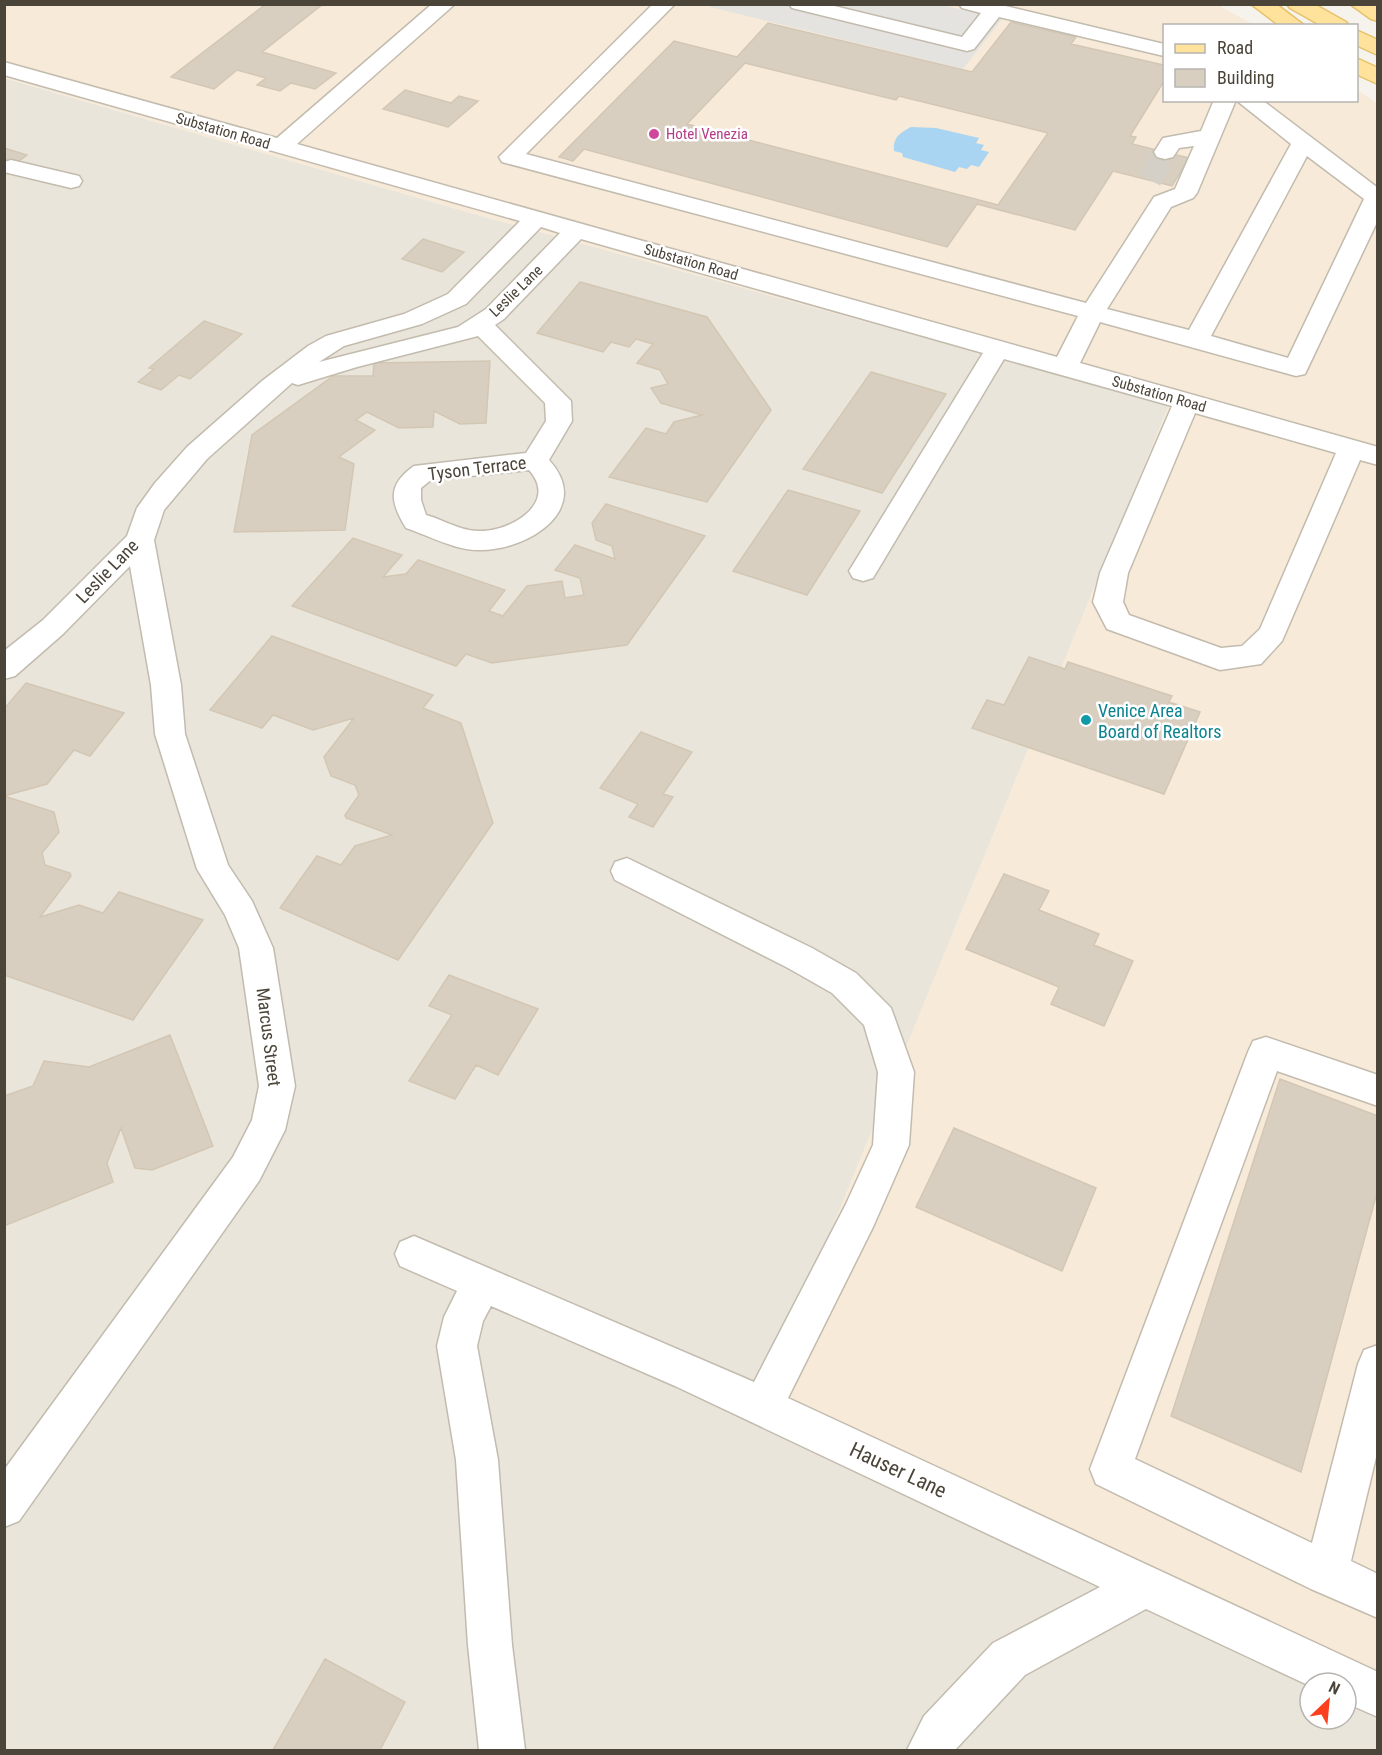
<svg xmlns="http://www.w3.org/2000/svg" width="1382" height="1755" font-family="'Roboto Condensed',sans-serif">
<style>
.residential{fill:#eae5da;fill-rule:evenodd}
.commercial{fill:#f7ead8}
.parking{fill:#e5e3e0}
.water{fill:#a9d4f2}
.building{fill:#d8cfc1;stroke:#d3c7b4;stroke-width:1.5;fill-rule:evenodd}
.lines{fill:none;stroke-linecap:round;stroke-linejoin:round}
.minor-tunnel{stroke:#d4d0c8;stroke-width:23;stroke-dasharray:23 12;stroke-linecap:butt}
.minor-casing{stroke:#c2bbae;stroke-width:3}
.major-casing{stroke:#e6c16a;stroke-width:3}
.minor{fill:#fff;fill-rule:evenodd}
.major{fill:#ffe39c;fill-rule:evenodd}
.hotel-dot{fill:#d1479c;stroke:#fff;stroke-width:2}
.culture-dot{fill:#0f9aa8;stroke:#fff;stroke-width:2}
.labels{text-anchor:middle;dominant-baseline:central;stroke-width:5;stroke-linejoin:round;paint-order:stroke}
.far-street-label{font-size:15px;fill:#4b4439;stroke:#fff}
.far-hotel-label{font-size:15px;fill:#b23c85;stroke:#fff;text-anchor:start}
.street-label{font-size:18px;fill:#4b4439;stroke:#fff}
.culture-label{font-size:18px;fill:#0d838f;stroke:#fff;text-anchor:start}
.near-street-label{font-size:21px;fill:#4b4439;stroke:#fff}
</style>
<rect width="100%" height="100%" fill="#f6f3ec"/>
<path class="residential" d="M4 78 474 214 1169 405 765 1392 1377 1696V1750H5ZM1310 1683H1346V1719H1310Z"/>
<path class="commercial" d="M4 5H1218L1254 25 1164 26V100H1356L1357 90 1377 103V1696L765 1392 1169 405 474 214 5 78Z"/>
<path class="parking" d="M713 4H938L1002 19 963 69 710 7Z"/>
<path class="water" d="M911 127 936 128 979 138 976 143 984 145 981 150 989 152 979 167 971 165 967 169 959 167 955 172 903 157 902 153 894 151C893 137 900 133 911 127Z"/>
<path class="building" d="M266 4H323L262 52 336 73 315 89 291 83 280 91 257 85 266 78 237 70 214 89 171 77Z
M1011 22 1076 37 1071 44 1164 65V81L1130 136 1136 137 1132 144 1189 158 1172 186 1113 171 1075 230 977 204 947 247 584 149 573 161 559 157 674 41 737 57 768 23 972 72ZM745 63 896 100 899 96 1048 133 998 205 687 124Z
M405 90 451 103 459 96 478 101 448 127 383 109Z
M4 148 27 155 4 172Z
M423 239 464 252 442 272 402 259Z
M580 282 707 317 771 410 707 502 609 477 646 428 666 434 674 422 702 415 661 403 651 388 668 384 660 370 637 363 653 344 636 339 629 347 611 342 603 352 537 333Z
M204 321 242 334 190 379 179 375 161 390 138 382 154 369 149 368Z
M490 361 486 423 460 424 434 411 433 427 399 428 367 412 356 420 375 430 339 457 354 464 345 530 234 532 252 435 333 376H373L374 363Z
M871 372 946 394 882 493 803 469Z
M788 490 860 511 807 595 733 571Z
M606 504 705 536 627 645 492 663 466 654 456 666 292 606 353 538 402 555 383 577 406 574 418 560 505 590 489 611 503 616 527 586 562 581 565 598 584 595 580 578 555 570 575 545 615 559 612 546 596 540 592 523Z
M272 636 433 695 423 708 461 723 493 823 398 960 280 908 317 856 341 865 355 846 392 835 346 818 345 815 359 795 355 785 331 776 324 757 354 718 313 730 273 715 262 728 210 710Z
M1029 657 1065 669 1068 662 1172 696 1169 702 1200 712 1164 794 972 728 987 700 1004 705Z
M26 683 124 713 90 756 74 750 47 784 4 796V709Z
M641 732 692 752 663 794 673 797 653 827 629 817 638 804 600 788Z
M4 796 54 812 59 832 42 853 45 865 70 873 71 876 40 917 79 905 103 913 119 892 203 920 133 1020 4 975Z
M1004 874 1049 891 1039 910 1099 934 1094 945 1133 961 1104 1026 1051 1004 1059 987 966 949Z
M449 975 538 1009 498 1075 476 1065 455 1099 409 1081 452 1015 429 1006Z
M170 1035 213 1146 152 1170 135 1168 121 1128 107 1163 113 1182 4 1226V1096L33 1086 44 1061 89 1067Z
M1280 1079 1378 1116V1189L1301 1472 1171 1416Z
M954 1128 1096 1188 1062 1271 916 1207Z
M325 1659 405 1702 380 1750H273Z"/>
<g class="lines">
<path class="minor-tunnel" d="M1150 180 1165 152"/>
<g class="minor-casing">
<path id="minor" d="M432 4H455L297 144 1057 357 1078 316 502 162 499 157 653 4H675L526 154 1086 303 1154 197 1175 189 1194 146 1179 148 1173 157 1165 159 1157 157 1154 152 1163 138 1201 131 1214 100H1236L1197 193 1193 198 1171 207 1107 309 1189 330 1291 144 1236 100H1262L1378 188V220L1305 374 1296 376 1100 322 1080 363 1378 447V465L1360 460 1282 641 1261 664 1220 670 1107 629 1093 602 1100 573 1172 406 1004 359 873 578 863 581 853 578 849 571 983 353 581 239 504 319 495 325 571 401 572 421 549 460C594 509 528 550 481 550 456 551 430 536 406 528 390 502 387 485 414 466L526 453 546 421 545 403 478 336 357 367 298 385 292 383 207 459 164 510 154 540 181 685 185 734 228 865 252 901 273 948 295 1086 285 1130 259 1181 19 1521 4 1527V1470L233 1157 252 1120 259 1086 239 948 225 915 197 869 155 734 151 685 130 566 63 634 15 676 4 679V651L43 620 127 536 137 508 155 483 187 447 262 381 308 346 326 336 404 314 448 294 520 221 4 75V62L277 138ZM1307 156 1364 199 1288 358 1211 336ZM541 227 560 233 486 309 458 327 319 362 344 346 422 324 466 304ZM1195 413 1336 453 1260 629 1242 646 1221 648 1129 615 1123 602 1128 573ZM529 470C559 503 511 531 481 531 462 532 444 520 426 515L421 500V488L431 480Z
M789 4H826L962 37 981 13 962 8 959 4H997L1164 44V56L999 17 974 49 967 51 792 8Z
M11 160 79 176 82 181 79 186 71 188 4 172V162Z
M627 858 812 948 856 973 891 1008 914 1072 909 1145 873 1227 788 1398 1378 1672V1717L1346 1703V1683H1310V1686L1146 1609 1025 1675 955 1750H907L924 1716 993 1643 1100 1587 675 1386 491 1306 483 1321 477 1346 498 1460 512 1645 525 1750H479L468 1645 456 1460 437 1346 444 1317 457 1291 400 1266 395 1254 400 1242 414 1236 428 1242 754 1382 846 1204 873 1145 878 1072 864 1025 832 993 788 968 615 880 611 871 615 862Z
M1266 1037 1378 1075V1106L1277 1071 1135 1459 1312 1543 1358 1364 1364 1350 1378 1345V1449L1351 1561 1378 1574V1618L1311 1589 1096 1484 1090 1469 1248 1052 1253 1041Z"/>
</g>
<g class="major-casing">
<path id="major" d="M1251 4H1276L1305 26H1280Z
M1287 4H1314L1346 22 1349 26H1322L1290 8Z
M1350 4H1375L1378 6V21L1371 19Z
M1356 30 1378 40V55L1356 45Z
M1356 58 1378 68V84L1356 74Z"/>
</g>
<use href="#minor" class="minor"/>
<use href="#major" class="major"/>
</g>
<circle class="hotel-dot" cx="654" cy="134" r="6"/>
<circle class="culture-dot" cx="1086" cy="720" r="6"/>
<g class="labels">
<g class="far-street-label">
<text transform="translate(223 131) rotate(16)">Substation Road</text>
<text transform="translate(691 262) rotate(16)">Substation Road</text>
<text transform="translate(516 291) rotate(-44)">Leslie Lane</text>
<text transform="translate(1159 394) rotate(16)">Substation Road</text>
</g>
<g class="far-hotel-label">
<text x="666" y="134">Hotel Venezia</text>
</g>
<g class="street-label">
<text transform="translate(477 468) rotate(-7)">Tyson Terrace</text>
<text transform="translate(107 571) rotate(-46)">Leslie Lane</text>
<text transform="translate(269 1037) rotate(83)">Marcus Street</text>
</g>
<g class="culture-label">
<text x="1098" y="710">Venice Area<tspan x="1098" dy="21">Board of Realtors</tspan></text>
</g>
<g class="near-street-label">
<text transform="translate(898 1470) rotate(25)">Hauser Lane</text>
</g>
</g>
<rect width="1382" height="1755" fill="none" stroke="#4b4439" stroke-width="12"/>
<rect x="1163" y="24" width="195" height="78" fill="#ffffff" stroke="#b7b4b0" stroke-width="1.5"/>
<rect x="1175" y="44" width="30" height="9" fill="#ffe39c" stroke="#b7b4b0" stroke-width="1.5"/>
<text x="1217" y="54" font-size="18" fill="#4b4439">Road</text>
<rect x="1175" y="69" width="30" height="18" fill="#d8cfc1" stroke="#b7b4b0" stroke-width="1.5"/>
<text x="1217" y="84" font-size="18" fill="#4b4439">Building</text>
<g transform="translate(1328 1701) rotate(26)"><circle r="28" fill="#ffffff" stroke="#b7b4b0" stroke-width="1.5"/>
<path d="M0-4.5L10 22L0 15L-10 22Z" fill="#fc3f1d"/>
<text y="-9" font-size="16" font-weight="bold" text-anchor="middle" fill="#4b4439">N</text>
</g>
</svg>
